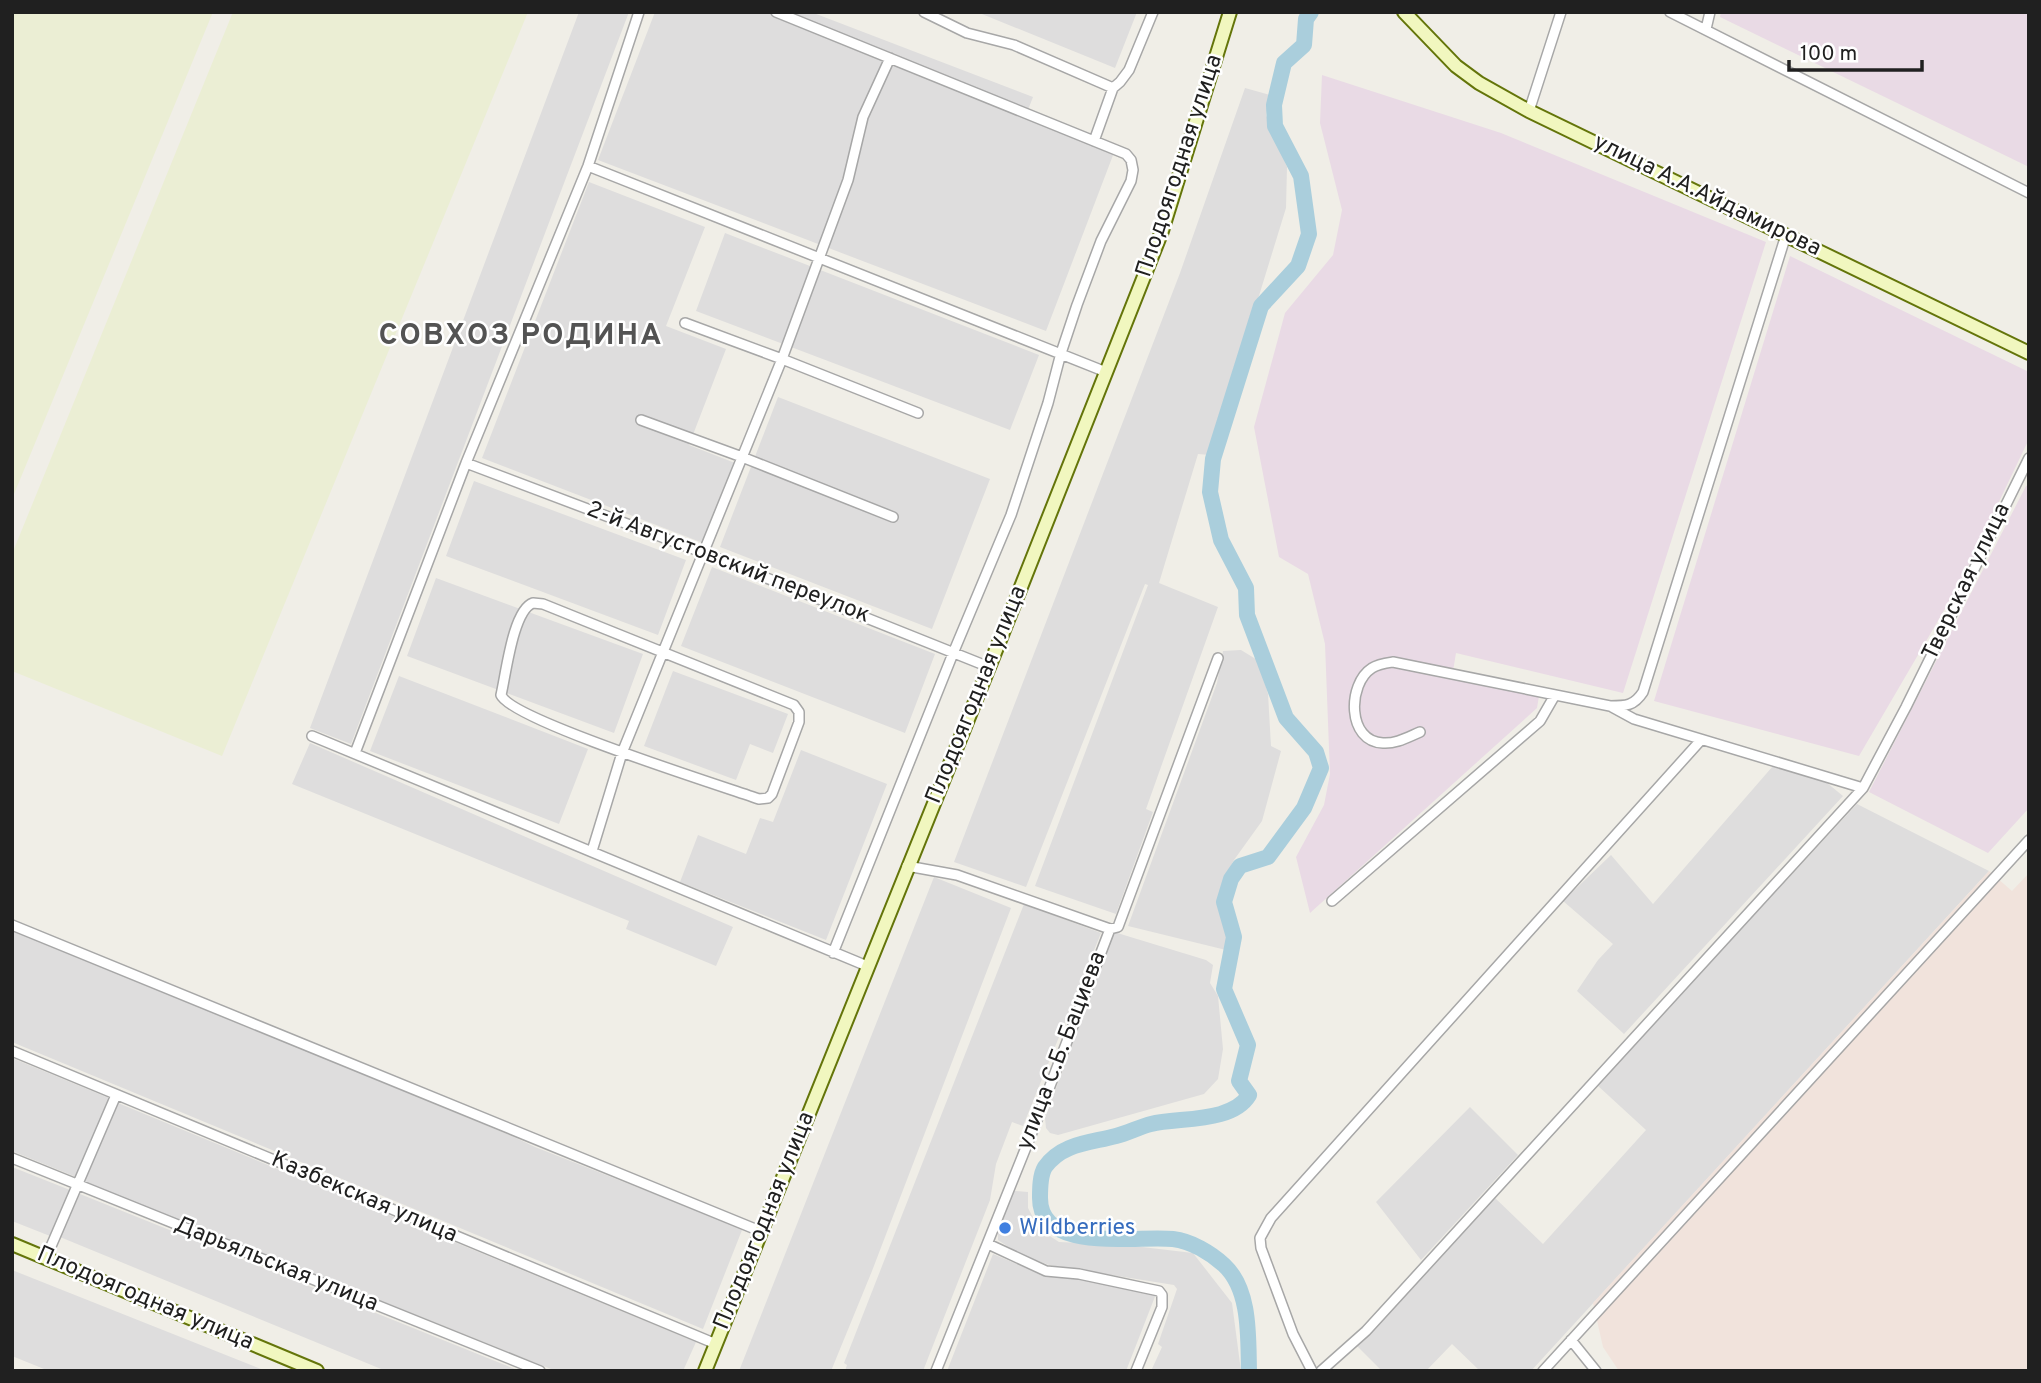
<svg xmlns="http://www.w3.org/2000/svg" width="2041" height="1383" font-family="Overpass,sans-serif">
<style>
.residential{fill:#dedddd}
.industrial{fill:#e9dae5}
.military{fill:#f1e3dc}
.farmland{fill:#ebeed4}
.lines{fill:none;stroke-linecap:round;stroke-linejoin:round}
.river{stroke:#aacedc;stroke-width:16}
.street-casing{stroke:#a7a7a7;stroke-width:12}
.secondary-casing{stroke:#64750a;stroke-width:16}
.street{stroke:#fff;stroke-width:9}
.secondary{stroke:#f1f7bf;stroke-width:12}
.shop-dot{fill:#3f7fe0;stroke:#fff;stroke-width:2.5}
.labels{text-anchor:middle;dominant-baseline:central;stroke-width:5;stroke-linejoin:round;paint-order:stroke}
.street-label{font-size:23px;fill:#202020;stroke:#fff}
.shop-label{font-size:23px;fill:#366cbe;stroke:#fff;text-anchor:start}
.district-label{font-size:30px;font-weight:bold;letter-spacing:2px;fill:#535353;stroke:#fff}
</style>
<rect width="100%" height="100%" fill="#f0eee7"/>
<path class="residential" d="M579 12H629L351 744 310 728Z
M655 12H811L1033 97 1026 115 1115 150 1046 331 598 160Z
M977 12H1137L1115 68Z
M1245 88 1270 95 1266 115 1287 167 1286 208 1210 455 1198 454 1159 583 1218 607 1146 809 1153 812 1116 914 1035 886 1148 585 1145 584 1026 887 954 862 1180 273Z
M589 182 705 227 666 326 726 349 689 445 735 463 703 543 482 458Z
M725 233 1039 355 1010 430 696 311Z
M778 397 990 479 932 629 720 547Z
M474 481 686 560 658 635 446 556Z
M712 567 935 654 905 733 681 646Z
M436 578 643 654 614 733 407 656Z
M1241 650 1259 661 1268 694 1271 746 1281 751 1262 821 1234 860 1225 877 1219 908 1228 937 1226 950 1128 926 1217 683 1223 651Z
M673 671 788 714 773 753 750 744 736 780 644 746Z
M399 676 588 749 559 824 370 751Z
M310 743 733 927 716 966 626 929 629 921 292 784Z
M801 750 887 784 826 940 680 882 698 835 746 854 760 818 773 822Z
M1773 766 1821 778 1843 796 1624 1034 1577 991 1598 960 1613 944 1563 901 1611 855 1653 904Z
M1857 804 1989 871 1531 1371H1480L1452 1344 1426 1371H1382L1356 1345 1494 1197 1543 1244 1646 1130 1597 1085Z
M934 877 1011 908 872 1271 831 1371H739Z
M1024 904 1101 933 1023 1126 1012 1122 996 1164 990 1200 923 1371H845L847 1365 844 1363Z
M12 929 514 1137 535 1147 700 1212 715 1213 744 1225 703 1329 12 1042Z
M1114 932 1206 960 1213 965 1210 983 1218 996 1223 1049 1218 1079 1204 1094 1058 1135 1050 1133 1046 1128 1045 1118Z
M12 1058 109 1098 76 1177 12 1151Z
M118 1103 696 1342 683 1371H556L83 1181Z
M1470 1107 1518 1155 1421 1260 1376 1202Z
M12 1167 70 1190 50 1236 12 1221Z
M1003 1190 1028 1192V1208L1039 1229 1059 1242 1125 1245 1193 1253 1232 1303 1241 1371H1151L1162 1347 1158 1344 1177 1289 1174 1285 1049 1265 1019 1254 998 1240V1219Z
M80 1194 520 1371H386L60 1237Z
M993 1254 1043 1275 1099 1281 1156 1294 1126 1371H947Z
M12 1270 266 1371H49L12 1356Z"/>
<path class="industrial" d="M1721 12H2029V167L1720 17Z
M1322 75 1501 133 1766 242 1623 693 1456 653 1452 677 1539 696 1537 708 1310 913 1296 857 1324 805 1330 774 1325 644 1308 574 1279 557 1254 427 1285 313 1333 255 1342 210 1320 123Z
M1790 256 2029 372V439L1960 583 1859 756 1654 701Z
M2029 485V808L1988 853 1869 792 2026 486Z"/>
<path class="military" d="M1989 871 2012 891 2029 873V1371H1619L1603 1347 1593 1303Z"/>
<path class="farmland" d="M12 12H213L12 499Z
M233 12H528L222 756 12 671V554Z"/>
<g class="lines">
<path class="river" d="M1249 1371C1248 1338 1251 1290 1224 1265 1211 1253 1191 1241 1173 1239 1138 1235 1040 1254 1040 1198 1040 1189 1040 1175 1045 1167 1062 1143 1090 1143 1116 1136 1128 1133 1139 1127 1151 1124 1180 1117 1232 1123 1249 1095L1239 1081 1248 1045 1224 989 1234 937 1224 902 1231 879 1240 866 1268 857 1304 808 1321 768 1316 752 1286 718 1247 615 1246 588 1221 540 1210 492 1213 459 1261 306 1298 266 1309 234 1301 176 1275 126 1274 105 1284 63 1304 45 1306 19 1311 12"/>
<g class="street-casing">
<path id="street" d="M776 12 1126 154 1131 160 1133 170 1131 181 1101 241 1077 305 1061 353 1048 403 1011 515 954 651 833 953
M924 12 967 33 1014 45 1113 88
M1670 12 2029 193
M1706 29 1710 12
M890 58 863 117 848 180 782 359 918 413
M1529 111 1561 12
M1094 141 1113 88 1120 82 1129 70 1153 12
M588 166 1106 372
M641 420 742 457 893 517
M466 463 704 553 989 667
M533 603 543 604 794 705 799 712V722L772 794 768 798 759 799C722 786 511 720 501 695 506 674 513 610 533 603Z
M1612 707 1634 719 1863 788
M1420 732C1408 737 1396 744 1383 743 1347 742 1347 684 1372 668 1378 664 1386 663 1393 662L1610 706C1626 706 1634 706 1643 692L1786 235
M312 736 867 966
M355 753 466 463 588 166 639 12
M592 851 622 753 782 359 685 323
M907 866 957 875 1110 929
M1332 901 1540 721 1555 695
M12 925 760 1231
M12 1051 716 1344
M12 1158 540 1371
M988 1244 1046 1271 1079 1274 1159 1291 1162 1295V1307L1136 1371
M46 1258 116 1095
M1571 1340 1596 1371
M936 1371 1037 1120 1110 929 1118 927 1218 658
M1312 1371 1293 1334 1261 1248 1260 1238 1271 1218 1701 740
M1321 1371 1366 1331 1863 788 1906 707 2029 458
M1543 1371 2029 840"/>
</g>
<g class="secondary-casing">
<path id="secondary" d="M1404 12 1456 66 1479 83 1529 111 2029 353
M12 1244 317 1371
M705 1371 1002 635 1162 231 1230 12"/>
</g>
<use href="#street" class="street"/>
<use href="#secondary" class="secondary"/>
</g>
<circle class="shop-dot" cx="1005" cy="1228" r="7"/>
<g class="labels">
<g class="street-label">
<text transform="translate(1180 166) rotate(-72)">Плодоягодная улица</text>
<text transform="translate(1707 196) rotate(26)">улица А.А.Айдамирова</text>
<text transform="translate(728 563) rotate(21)">2-й Августовский переулок</text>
<text transform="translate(1967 582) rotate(-64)">Тверская улица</text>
<text transform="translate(977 695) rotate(-68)">Плодоягодная улица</text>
<text transform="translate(1062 1051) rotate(-69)">улица С.Б. Бациева</text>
<text transform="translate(364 1198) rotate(23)">Казбекская улица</text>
<text transform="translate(765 1221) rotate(-68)">Плодоягодная улица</text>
<text transform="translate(276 1265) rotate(22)">Дарьяльская улица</text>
<text transform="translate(145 1299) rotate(23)">Плодоягодная улица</text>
</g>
<g class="shop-label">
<text x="1019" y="1228">Wildberries</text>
</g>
<g class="district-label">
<text x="521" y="336">СОВХОЗ РОДИНА</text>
</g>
</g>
<rect width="2041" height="1383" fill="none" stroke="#202020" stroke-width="28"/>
<path d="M1789 60v10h133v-10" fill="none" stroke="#202020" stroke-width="3.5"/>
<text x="1800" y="60" font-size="21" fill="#202020" stroke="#ffffff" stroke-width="5" paint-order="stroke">100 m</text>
</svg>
